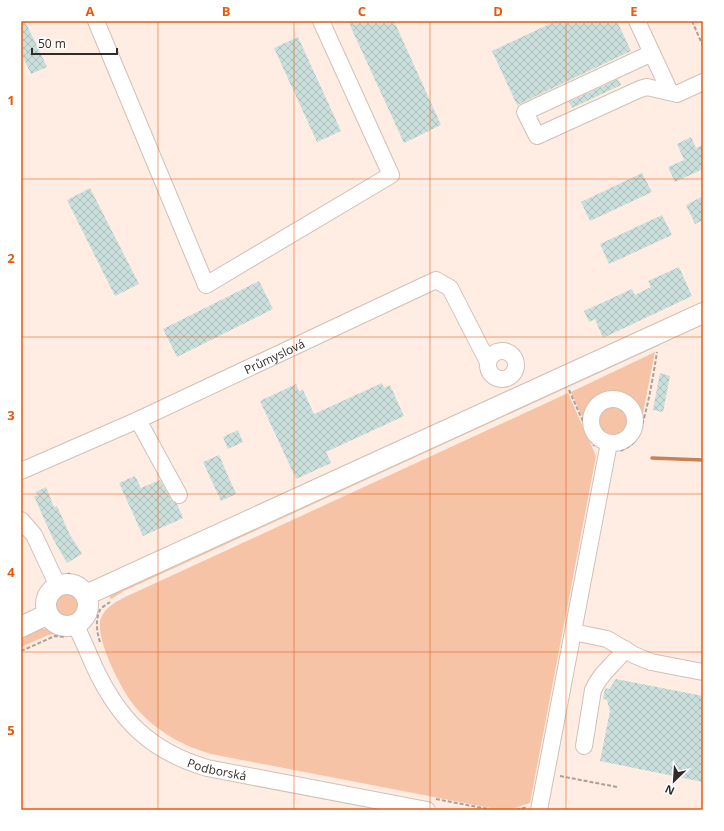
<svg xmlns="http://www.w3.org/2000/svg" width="724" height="831" font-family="'Open Sans',sans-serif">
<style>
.green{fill:#f6c3a6}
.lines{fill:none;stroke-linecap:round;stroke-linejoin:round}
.stream{stroke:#c88055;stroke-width:3.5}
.building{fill:url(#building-cross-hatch)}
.minor-casing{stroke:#d1c0b6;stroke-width:18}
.major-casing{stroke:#d1c0b6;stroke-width:22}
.path{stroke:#aea098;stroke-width:2;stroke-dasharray:4 2;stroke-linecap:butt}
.minor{stroke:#fff;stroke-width:16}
.major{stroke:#fff;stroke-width:20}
.grid{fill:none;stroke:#e8590c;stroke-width:1;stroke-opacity:0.55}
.labels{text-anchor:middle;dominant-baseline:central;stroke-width:3;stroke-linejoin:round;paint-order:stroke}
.street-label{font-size:12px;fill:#322b27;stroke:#fff}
.neatline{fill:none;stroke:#e8590c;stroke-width:1.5}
.grid-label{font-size:13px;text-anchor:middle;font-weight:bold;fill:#e8590c}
</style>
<defs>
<pattern id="building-cross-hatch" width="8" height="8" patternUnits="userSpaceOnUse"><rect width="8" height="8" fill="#cadfdb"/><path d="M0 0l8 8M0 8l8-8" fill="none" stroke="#aec0bc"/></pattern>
</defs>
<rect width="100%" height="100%" fill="#ffede3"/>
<path class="green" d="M658 340 660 345 124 591 111 599 109 597 118 591Z
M655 352 642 418C635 380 582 388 587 427L571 392Z
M568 393 596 456 530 803 508 810H501L211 754C194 749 177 742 162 731 151 724 141 714 133 704 121 689 94 637 101 618 105 608 114 603 123 598Z
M597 421a17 17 0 1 1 34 0a17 17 0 1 1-34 0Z
M54 606a13 13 0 1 1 26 0a13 13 0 1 1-26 0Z
M40 628 54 630 65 635 54 634 48 635 21 647V635Z"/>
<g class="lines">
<path class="stream" d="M652 458 703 460"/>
</g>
<path class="building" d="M21 21H25L47 67 31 74 21 53Z
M348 21H394L441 125 404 143Z
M556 21H617L631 51 517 105 492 51Z
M298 37 341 131 317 142 274 48Z
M618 79 621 85 572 108 569 102Z
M691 137 696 148 703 145V169L675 182 668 167 684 160 677 144Z
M642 173 652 192 590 221 581 202Z
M90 188 139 284 115 296 67 200Z
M703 196V220L695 224 686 205Z
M662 215 672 235 609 264 600 244Z
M679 267 692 296 603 338 595 319 589 322 584 311 632 289 635 295 651 287 648 281Z
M259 281 273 309 177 357 163 329Z
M660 373 670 376 663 412 653 410Z
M382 383 384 388 390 385 404 416 326 452 331 463 296 479 260 401 296 384 299 391 303 390 314 414Z
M238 430 243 442 228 449 223 437Z
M219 455 236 494 221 501 203 462Z
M135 476 141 488 160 480 171 500 177 504 183 518 143 536 119 483Z
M46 487 54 507 57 506 69 533 82 554 67 563 53 539 34 496 38 495 36 492Z
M616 679 703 696V782L600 761 610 711 607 700 603 699 605 688 609 689Z"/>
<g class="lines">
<g class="minor-casing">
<g id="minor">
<path d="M96 21 206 285 391 175 321 21"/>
<path d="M637 21 670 92"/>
<path d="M652 53 525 112 537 136 640 89 647 87 677 94 703 82"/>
<circle cx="502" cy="365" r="14"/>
<circle cx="613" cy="421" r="22"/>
<path d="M138 420 179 495"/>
<path id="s1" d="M21 471 138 420 436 280 450 288 488 362"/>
<path d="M21 520 34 535 58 586"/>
<path id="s2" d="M75 624C82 638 88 652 94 666 119 720 150 751 207 768L427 810"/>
<path d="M573 632 607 639 634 655 651 662 703 672"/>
<path d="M584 746 593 690C600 673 615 664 625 649"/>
<path d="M539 810 609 443"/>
</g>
</g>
<g class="major-casing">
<path id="major" d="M46 605a21 21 0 1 1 42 0a21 21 0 1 1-42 0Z
M86 595 703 313
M21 627 48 614"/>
</g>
<path class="path" d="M692 21 703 46
M569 390 594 446
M621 451C625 448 631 446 634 442 645 430 654 371 657 352
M68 573 73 577 81 580
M100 642C97 633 95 620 100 610 102 607 107 604 110 602
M21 651 55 636 66 637
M560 776 617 787
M436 799 493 810
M516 810 527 807"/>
<use href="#minor" class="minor"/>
<use href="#major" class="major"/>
</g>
<path class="grid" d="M158 21V810M294 21V810M430 21V810M566 21V810M21 179H703M21 337H703M21 494H703M21 652H703"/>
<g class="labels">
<g class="street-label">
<text stroke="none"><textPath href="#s1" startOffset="278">Průmyslová</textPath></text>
<text stroke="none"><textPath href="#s2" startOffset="214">Podborská</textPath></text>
</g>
</g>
<rect width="724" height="831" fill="none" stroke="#ffffff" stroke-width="44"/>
<g transform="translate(674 781) rotate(205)" stroke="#ffffff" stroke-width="3" paint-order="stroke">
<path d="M0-3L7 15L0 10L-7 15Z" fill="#322b27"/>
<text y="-6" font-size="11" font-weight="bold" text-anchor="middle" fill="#322b27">N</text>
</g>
<path d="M32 48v6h85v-6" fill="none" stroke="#322b27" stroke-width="2"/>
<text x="38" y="48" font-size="12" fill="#322b27" stroke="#ffffff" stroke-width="3" paint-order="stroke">50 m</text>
<rect x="22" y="22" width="680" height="787" class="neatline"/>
<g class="grid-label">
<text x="90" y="16">A</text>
<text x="226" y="16">B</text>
<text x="362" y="16">C</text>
<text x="498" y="16">D</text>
<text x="634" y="16">E</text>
<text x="11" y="105">1</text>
<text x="11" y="263">2</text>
<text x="11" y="420">3</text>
<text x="11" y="577">4</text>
<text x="11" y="735">5</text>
</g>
</svg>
